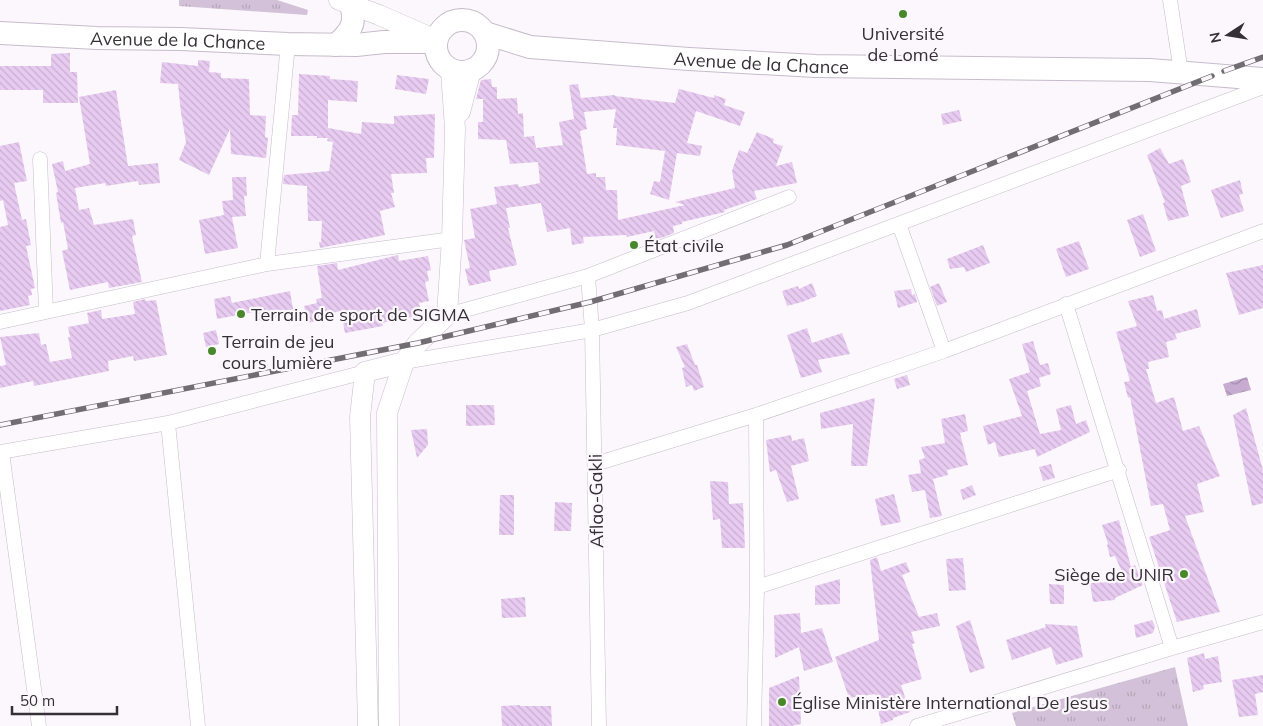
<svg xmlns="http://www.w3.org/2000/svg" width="1263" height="726" font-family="Mulish,sans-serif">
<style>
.grass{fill:url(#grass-tufts)}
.water{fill:url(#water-waves)}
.building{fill:url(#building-back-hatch)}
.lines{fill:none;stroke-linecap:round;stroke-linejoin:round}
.street-casing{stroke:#c7bbcb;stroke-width:15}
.secondary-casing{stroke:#c7bbcb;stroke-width:21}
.primary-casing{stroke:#c7bbcb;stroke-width:24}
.street{stroke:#fff;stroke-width:14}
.secondary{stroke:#fff;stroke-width:20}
.primary{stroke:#fff;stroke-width:22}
.rail-casing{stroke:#726d73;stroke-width:5.5}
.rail{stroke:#fcf7fd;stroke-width:4;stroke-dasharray:11;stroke-linecap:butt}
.poi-dot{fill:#48882a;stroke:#fcf7fd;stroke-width:2}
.labels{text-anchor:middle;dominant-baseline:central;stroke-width:4.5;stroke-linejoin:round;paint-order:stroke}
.poi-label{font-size:18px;fill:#353036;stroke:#fcf7fd;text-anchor:start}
.street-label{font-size:18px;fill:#353036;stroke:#fcf7fd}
</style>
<defs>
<pattern id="grass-tufts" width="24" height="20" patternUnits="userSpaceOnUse" patternTransform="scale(1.25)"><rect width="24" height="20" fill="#d2c1d8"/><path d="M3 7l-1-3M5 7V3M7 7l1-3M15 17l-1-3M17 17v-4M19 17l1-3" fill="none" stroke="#b5a6ba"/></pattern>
<pattern id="water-waves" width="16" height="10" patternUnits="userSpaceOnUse" patternTransform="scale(1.25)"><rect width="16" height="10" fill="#c7abd0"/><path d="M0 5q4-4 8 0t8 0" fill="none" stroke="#a28caa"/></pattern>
<pattern id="building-back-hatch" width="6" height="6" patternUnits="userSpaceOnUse" patternTransform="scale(1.25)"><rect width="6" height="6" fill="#e8cbf1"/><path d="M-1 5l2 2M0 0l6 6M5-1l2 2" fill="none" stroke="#c8afcf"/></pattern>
</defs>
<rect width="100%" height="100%" fill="#fcf7fd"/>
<path class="grass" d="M179 0H277L308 10 307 15 179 6Z
M1175 667 1188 726H1016L1012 713Z"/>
<path class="water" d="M1247 377 1251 390 1227 396 1223 384Z"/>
<path class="building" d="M70 53V72H77L78 103H43V90H0V66H51V54Z
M198 60 210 61 209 72 221 73V78L249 79 250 115 266 116 265 137 268 138 266 158 231 154 230 129 209 175 179 160 186 142 181 113 178 84 160 83 162 62 198 66Z
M299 74 330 76V79L358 81 357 102 328 100V128L361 134 362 122 394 124V116L435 114 434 158H426L427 173 391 174 394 193H391L395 207 380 211 385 235 320 248 319 242H321L322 221H308L307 186 283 184 284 175 329 171 333 142 327 141 328 138H317V136H291L292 115H298Z
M397 75 429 79 426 94 395 89Z
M491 79 492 87H497V99L517 98 518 114 523 113 524 137 534 136 536 148 563 145 559 122 574 119 569 85 578 84 581 98 615 95V96L675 103 679 89 714 98V95L726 99 724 105 745 112 740 126 696 111 687 143 702 146 700 156 677 153 669 200 650 194 654 181 660 182 665 151 616 145 617 128H613L616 109 584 112 587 129 580 131 587 174 596 173V177H605L606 190H617L618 220 685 205 675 202 735 188 732 171 739 150 747 153 757 132 774 139 773 143 783 146 776 166 792 162 797 183 754 191 757 199 724 210 725 212 682 222V224L673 226 674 233 656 240 654 231 627 237 626 235 583 237 584 243 572 245 570 228 547 232 541 203 506 208 510 228H508L517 265 489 271 491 281 469 286 465 269 470 268 464 240 475 238 470 209 497 204 494 187 518 184 519 187 540 183 538 162 510 164 506 140 478 139V122H483V99H476L481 80Z
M116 90 128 166 158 163 160 183 139 185 138 181 106 186 105 183 75 188 79 210 89 208 94 225 133 219 136 235 132 236 142 282 109 288 108 282 70 290 62 251 68 249 63 222 61 223 56 193 58 192 52 164 63 161 65 171 90 164 79 97Z
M959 110 962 121 943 125 941 114Z
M19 142 27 181 14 183 22 220 26 219 31 245 26 246 35 288 31 289 32 295 28 296 30 305 0 311V227L8 225 3 200 0 201V146Z
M1160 148 1169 164 1183 159 1191 182 1181 186 1189 216 1168 221 1163 203 1165 202 1147 155Z
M232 177H246L247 196H244L246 216 232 217 238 248 205 254 199 220 224 215 222 201 233 200Z
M1240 180 1243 194 1239 195 1244 211 1221 218 1211 190Z
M1143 214 1156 251 1140 257 1127 220Z
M1079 241 1089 269 1066 277 1056 249Z
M983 245 990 263 966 272 964 267 950 269 947 259Z
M398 255 399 261 428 256 431 270 427 271 429 281 425 282 429 301 419 303 422 315 382 323 383 326 345 333 341 311 319 316 320 320 308 323 304 306 317 303 316 299 322 298 317 266 337 263 338 270Z
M1263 265V308L1239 315 1226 273Z
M812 283 817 296 802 302 787 306 782 291 798 286 799 289Z
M939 283 947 302 937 306 930 287Z
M911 289 912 295 915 294 917 302 898 308 894 291Z
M290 291 294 315 256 321 254 312 217 319 214 299 230 296 232 303Z
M1153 295 1157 311 1162 310 1164 319 1197 309 1201 327 1175 334 1177 339 1166 342 1169 357 1148 362 1149 369H1146L1156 403 1174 397 1183 431 1199 426 1220 476 1197 484 1204 512 1185 516 1220 612 1177 622 1149 537 1170 530 1163 504 1151 506 1130 397 1128 398 1124 382 1130 381 1116 332 1137 326 1128 301Z
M145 299 146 301 156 300 167 355 134 361 133 356 108 361 109 371 34 386 33 381 0 388V366L6 365 0 337 39 333 41 345 46 344 50 362 72 358 68 337H70L68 327 89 323 87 313 101 310 102 319 135 314 133 302Z
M807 328 812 343 842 333 850 354 818 360 822 372 801 378 787 335Z
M216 330 219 344 206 347 203 333Z
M1033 341 1040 365 1048 363 1051 374 1039 378 1041 386 1027 391 1040 434 1061 430 1056 409 1071 405 1076 424 1086 420 1090 432 1037 457 1035 449 999 457 995 442 988 445 983 426 1022 416 1009 379 1030 372 1022 344Z
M687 344 695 365H697L704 387 694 391 692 385 686 387 682 368 685 367 676 347Z
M907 375 910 385 897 389 894 379Z
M875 398 867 466H851L853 424 821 429 820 413Z
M466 405H494L495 425 466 426Z
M1246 408 1263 470V503L1252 506 1233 415Z
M965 414 968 431 960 433 968 465 947 470 948 475 933 479 942 516 930 518 925 490 912 492 908 475 921 473 919 460 925 458 921 447 945 443 941 419Z
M427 429 428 445 417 458 411 430Z
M791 435 792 441 804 438 809 461 791 466 799 499 787 502 776 470 770 472 766 440Z
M1051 464 1055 478 1043 481 1039 467Z
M710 481 728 482 729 504 743 503 745 548H722L720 519 713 520Z
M972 485 976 495 963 500 960 490Z
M894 494 901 522 881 526 875 499Z
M500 495H514V535H499Z
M555 502 572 503 571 531H554Z
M1119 520 1131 567 1135 565 1143 585 1115 598V600L1093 602 1090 583 1126 581 1115 556 1110 557 1107 545 1108 544 1102 525Z
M877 557 881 571 906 562 910 572 902 575 919 617 937 613 940 626 911 632 915 643 912 644 922 679 901 685 910 712 893 718V720L881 724 875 694 849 698 835 657 879 640 870 560Z
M963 558 966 590 949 591 946 559Z
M840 579V604L815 605V586Z
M1049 584 1064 585V604H1050Z
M525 597 526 617 502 618 501 599Z
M800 613 801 633 822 628 833 662 804 671 799 647 775 658 774 615Z
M970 620 985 668 970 673 956 626Z
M1152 620 1155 626 1153 633 1136 638 1134 625Z
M1045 624 1077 626 1083 657 1056 665 1051 647 1012 660 1006 640 1046 627Z
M1204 653 1205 659 1218 656 1222 682 1203 685 1204 689 1193 692 1187 658Z
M1263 675V692L1255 694 1258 715 1239 717 1232 680Z
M799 676 801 724 791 726H769V688Z
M520 705V706H551L552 726H502L501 706Z"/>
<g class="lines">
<g class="street-casing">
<path id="street" d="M1170 0 1181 72
M40 159 46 312
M899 224 944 351
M267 264 288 44
M588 276 592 330 599 726
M1066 304 1172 648
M447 315 588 276 789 197
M0 322 267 264 452 239
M404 362 592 330 688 303 1263 87
M168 423 198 726
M0 452 168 423 365 372
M2 452 39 726
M595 464 756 415 944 351 1263 231
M757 587 1119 470
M754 726 757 587 756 415
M917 726 1172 648 1263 622"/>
</g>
<g class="secondary-casing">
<path id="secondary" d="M339 0 379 15 436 40
M460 112 471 70
M368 726 360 417 365 372 404 362
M389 726 387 413 404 362 418 343 447 315 452 239 455 129 451 71"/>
</g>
<g class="primary-casing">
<g id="primary">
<circle cx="462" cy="46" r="26"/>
<path id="s1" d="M0 33 97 38 181 39 288 44 356 45 384 42H435"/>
<path id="s2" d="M485 33 530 47 689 59 816 66 1150 70 1263 79"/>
<path d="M336 45C350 32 357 24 351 5"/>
</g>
</g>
<use href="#street" class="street"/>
<use href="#secondary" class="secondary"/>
<use href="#primary" class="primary"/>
<g class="rail-casing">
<path id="rail" d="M1224 71 1263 57
M0 425 418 343 590 302 787 245 1212 76"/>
</g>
<use href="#rail" class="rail"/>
</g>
<g class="poi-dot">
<circle cx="903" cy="14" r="5"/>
<circle cx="634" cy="245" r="5"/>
<circle cx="241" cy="314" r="5"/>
<circle cx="212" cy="351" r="5"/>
<circle cx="1184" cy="574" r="5"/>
<circle cx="782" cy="702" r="5"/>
</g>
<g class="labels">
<g class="poi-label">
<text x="903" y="33" text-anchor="middle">Université<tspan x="903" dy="21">de Lomé</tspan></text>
<text x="644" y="245">État civile</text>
<text x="251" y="314">Terrain de sport de SIGMA</text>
<text x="222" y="341">Terrain de jeu<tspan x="222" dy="21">cours lumière</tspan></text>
<text x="1174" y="574" text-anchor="end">Siège de UNIR</text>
<text x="792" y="702">Église Ministère International De Jesus</text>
</g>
<g class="street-label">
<text stroke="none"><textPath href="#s1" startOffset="178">Avenue de la Chance</textPath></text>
<text stroke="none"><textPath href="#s2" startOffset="279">Avenue de la Chance</textPath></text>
<text transform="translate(596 501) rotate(-91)">Aflao-Gakli</text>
</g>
</g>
<g transform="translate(1228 35) rotate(258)" stroke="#fcf7fd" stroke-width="4" paint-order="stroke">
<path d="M0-4L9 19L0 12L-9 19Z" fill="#353036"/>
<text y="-8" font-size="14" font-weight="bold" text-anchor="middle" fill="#353036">N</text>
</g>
<path d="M12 706v8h105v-8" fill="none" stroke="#353036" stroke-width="2.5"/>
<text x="20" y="706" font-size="15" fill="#353036" stroke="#fcf7fd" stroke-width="4" paint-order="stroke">50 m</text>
</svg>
